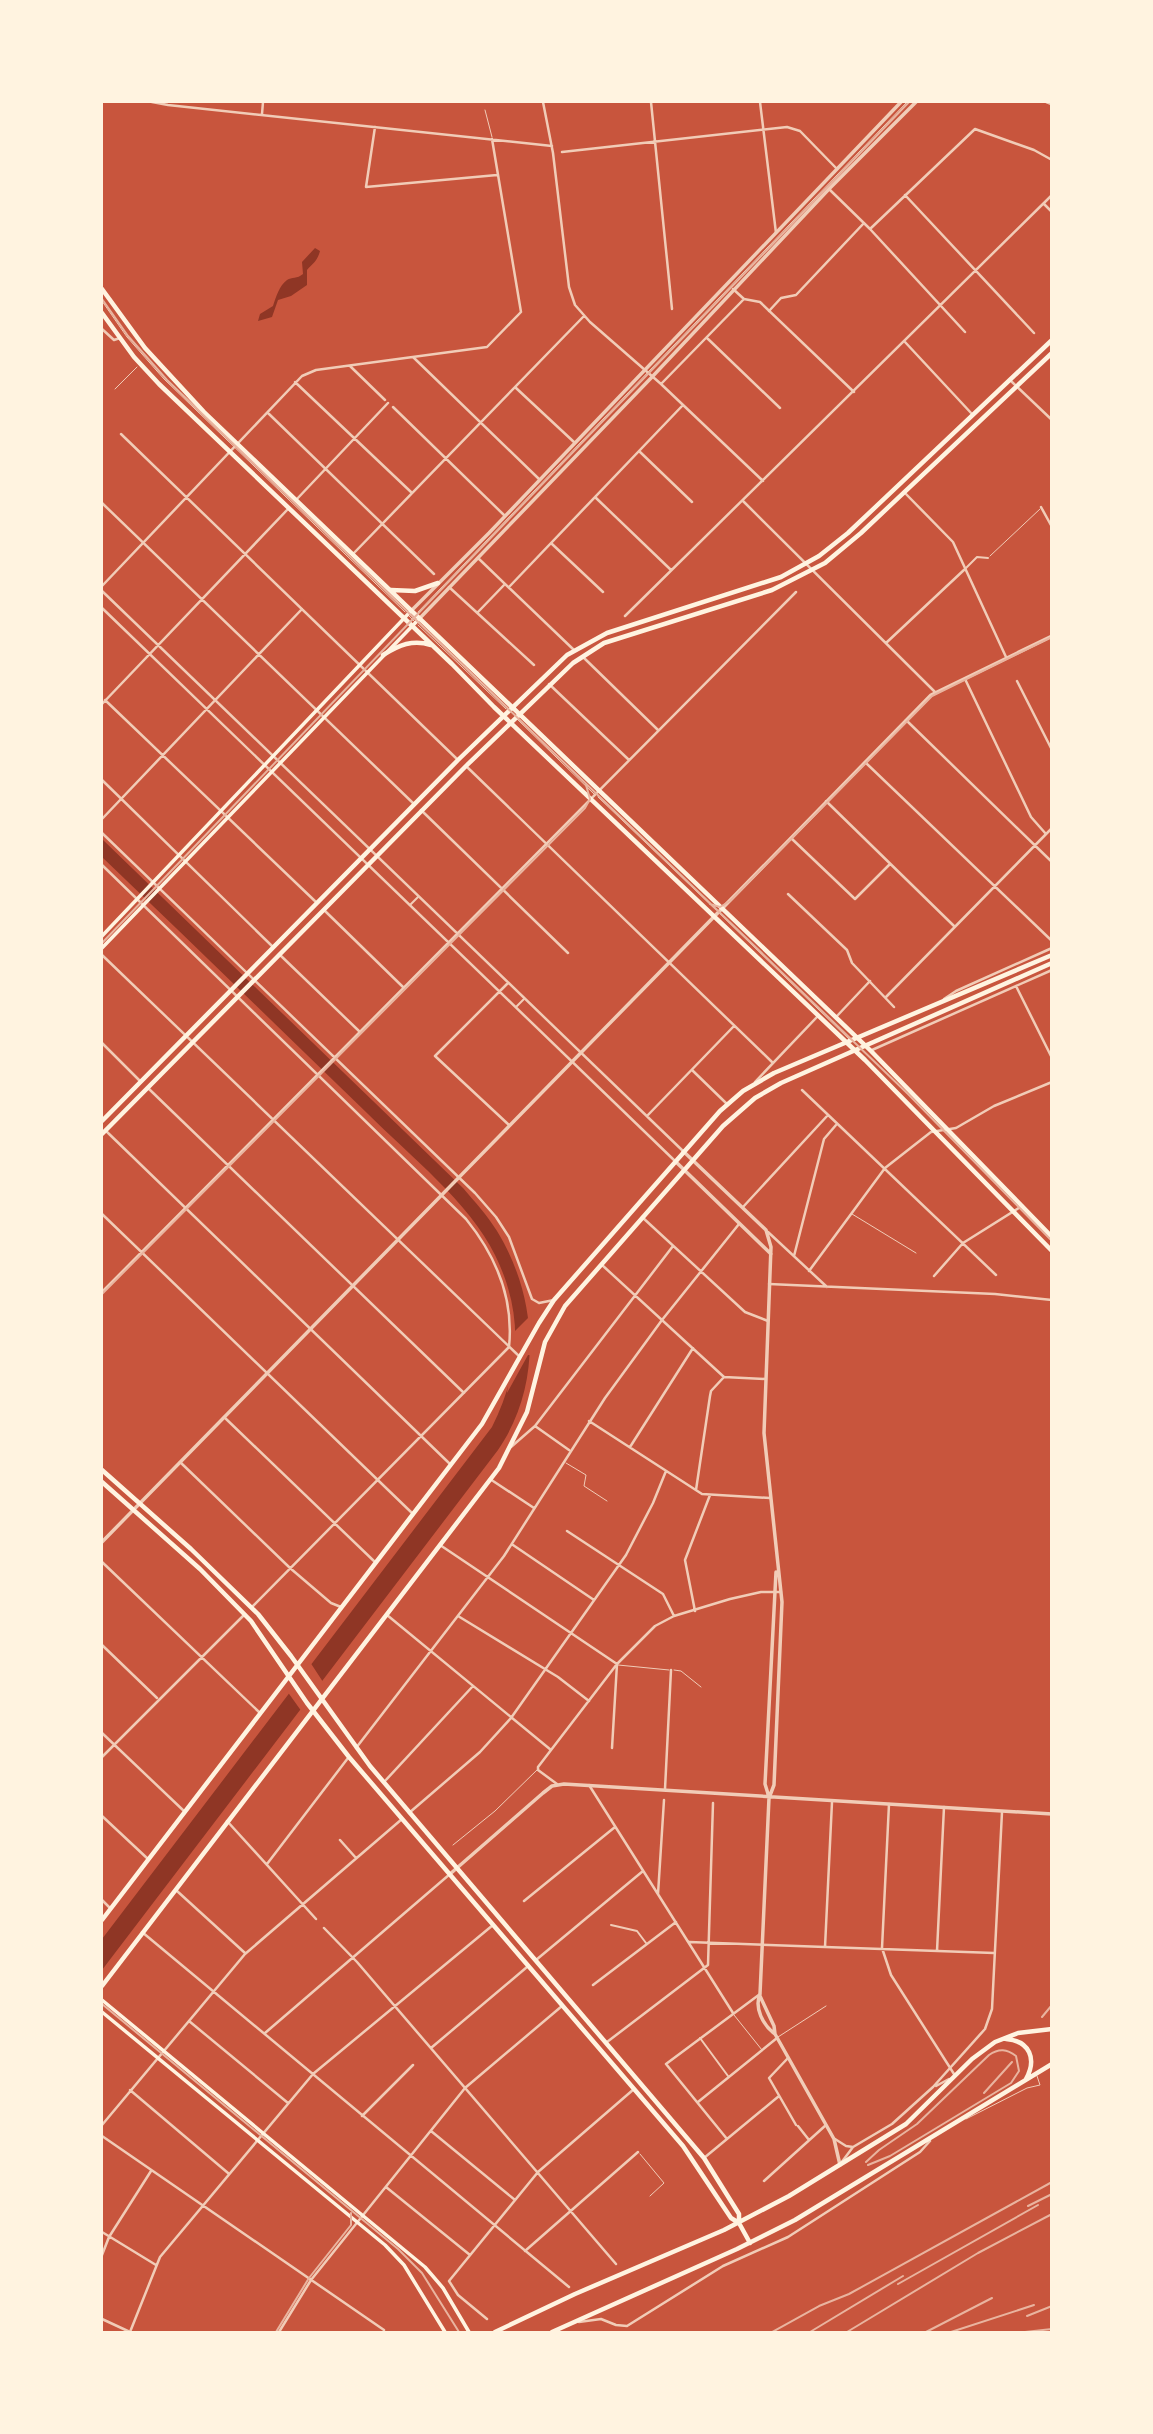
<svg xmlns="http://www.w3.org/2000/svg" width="1153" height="2434" font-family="'Alegreya Sans',sans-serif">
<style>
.water{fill:#8f3625}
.pier{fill:#c8553d}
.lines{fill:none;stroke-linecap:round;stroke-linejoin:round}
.service{stroke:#f1ccb7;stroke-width:1}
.pedestrian{stroke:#f1ccb7;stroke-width:2}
.minor{stroke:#f1ccb7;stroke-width:2.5}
.tertiary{stroke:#f1ccb7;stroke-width:3.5}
.secondary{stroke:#fff3e0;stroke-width:3.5}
.primary{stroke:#fff3e0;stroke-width:4.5}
.tram{stroke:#e9b49f;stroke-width:2}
.rail{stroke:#e9b49f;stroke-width:2}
</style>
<rect width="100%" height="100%" fill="#c8553d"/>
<path class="water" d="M315 248 320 251C317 262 313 263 307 270V285L291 296 278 300 272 317 258 321 260 314 273 306C276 297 279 286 287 280 292 277 297 279 303 274L302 262Z
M102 839 463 1188C475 1202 487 1215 497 1231 538 1298 543 1384 498 1450L102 1970V1939L492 1427C521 1369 524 1314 495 1255 470 1203 409 1155 368 1114 279 1028 191 942 102 857Z"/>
<path class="pier" d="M531 1315 534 1355H528L507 1393 514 1332Z
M310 1662 325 1685 302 1712 287 1691Z"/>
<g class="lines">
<path class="service" d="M485 110 492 137
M102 301 127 337 164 379 405 612
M115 389 137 367
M990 556 1040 509
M418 612 907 102
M408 615 415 622
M418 625 506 709
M517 719 594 794
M598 797 716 910
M719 913 849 1039
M852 1214 916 1253
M566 1463 586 1475 584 1486 607 1501
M618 1665 669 1670
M674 1670 681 1671 701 1687
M453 1845 495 1811 537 1770
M734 2015 762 2050
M778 2037 826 2006
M966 2119 1027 2088 1040 2085 1037 2076
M640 2154 664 2183 650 2196"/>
<path class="pedestrian" d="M966 568 977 557 988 558
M410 905 418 897
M516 1007 524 999
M611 1925 637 1931 646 1943
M700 2038 728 2076"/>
<path class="minor" d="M152 102 168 105 552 146
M543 102 553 153 569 287 575 305 590 322 661 384 763 481
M651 102 672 309
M760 102 776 233
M262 114 263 102
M375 127 366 187 497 175
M562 152 787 127 800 131 837 169
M830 190 870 229 965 332
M905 195 1034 333
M1044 204 1052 212
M870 229 975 129 1034 150 1052 160
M733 289 744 299 760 302 854 392
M769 311 781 298 796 295 864 223
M102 329 114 340 120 338
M707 338 780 408
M905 342 972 414
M413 357 539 479
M350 366 385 400
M1011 381 1052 420
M295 382 411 492
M661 384 744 299
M516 388 575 443
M393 407 505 516
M268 413 434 574
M121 434 458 760
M639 451 692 502
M904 492 953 542 1006 657
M595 497 671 570
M296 500 388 403
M743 501 935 692
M102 503 414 804
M1041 507 1052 527
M552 544 603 592
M353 554 584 316
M478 558 574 650
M102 586 302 376 316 370 487 347 521 312 492 139
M449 587 534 665
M509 587 683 405
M102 591 683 1151
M102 608 675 1161
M478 612 505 584
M625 616 1052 195
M886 643 965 569
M583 657 658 730
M965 679 1031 817 1046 834
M1017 681 1052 750
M549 684 629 760
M105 700 317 903
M102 704 289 508
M906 720 1052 862
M865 762 1052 941
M466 766 773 1063
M102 780 272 946
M826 801 954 926
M421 810 568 953
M102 819 302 609
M102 833 475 1193 496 1217 509 1237 532 1299 539 1303 554 1300
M791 838 855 899 890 864
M102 865 466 1219C496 1256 514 1299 509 1347
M788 894 847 950 852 963 894 1007
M324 910 404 988
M279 954 360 1032
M102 955 520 1357
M508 983 435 1056 509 1125
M1016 986 1052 1058
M886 997 1052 828
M944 999 956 991 1052 948
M837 1016 870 981
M102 1043 141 1082
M872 1050 1052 970
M692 1070 727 1104
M755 1082 818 1016
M149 1089 464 1393
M802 1090 996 1275
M647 1116 734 1026
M105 1130 450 1464
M743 1207 828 1115
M102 1214 412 1513
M642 1217 745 1312 768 1321
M768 1232 827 1287
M794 1256 824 1139 836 1125
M602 1265 724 1377 765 1379
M809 1271 885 1168 931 1132 956 1128 994 1106 1052 1082
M934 1276 963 1243 1022 1206
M769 1284 995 1294 1052 1300
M102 1292 796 592
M224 1417 376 1563
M589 1421 702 1494 770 1498
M535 1426 569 1450
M511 1447 535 1426 673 1246
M630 1447 693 1348
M180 1462 290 1568 331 1603 341 1607
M490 1479 534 1508
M696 1490 710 1396 711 1391 724 1377
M567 1531 663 1594 674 1616
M440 1545 617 1664 612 1748
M513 1545 594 1600
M102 1562 259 1712
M252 1607 509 1347
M695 1611 685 1560 710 1495
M387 1615 551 1750
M458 1616 558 1677 589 1701
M102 1645 157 1698
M102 1733 185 1812
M356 1748 504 1556 605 1398 662 1320 739 1224
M102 1757 245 1614
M385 1781 473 1686
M557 1784 538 1770V1767L617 1664 655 1626 674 1616 730 1599 761 1592H781
M589 1785 733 2013
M665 1789 671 1670
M889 1804 882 1948 891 1975 954 2074
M409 1813 480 1752 511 1718 626 1555 653 1503 666 1471
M102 1816 148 1859
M227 1821 316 1919
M340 1840 356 1858
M267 1864 348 1758
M177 1891 245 1953
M658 1894 664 1800
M102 1900 109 1907
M524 1901 615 1827
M324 1928 357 1962 616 2264
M142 1932 569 2287
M689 1942 994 1953
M825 1947 832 1802
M937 1951 944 1807
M536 1960 643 1871
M593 1985 676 1922
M189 2021 288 2103
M265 2033 450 1874
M607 2042 708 1965 713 1803
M431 2048 527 1967
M788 2058 769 2078 796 2125
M936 2086 949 2079
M130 2090 228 2173
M698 2102 777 2038
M362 2116 413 2065
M102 2125 245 1954 402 1819
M798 2126 809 2140
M431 2131 515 2200
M102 2136 384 2330
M727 2139 666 2064 760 1994
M835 2139 846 2146 853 2147
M704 2158 779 2096
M841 2163 853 2147 892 2124 933 2087 985 2029 992 2009 1002 1812
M764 2181 826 2125
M386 2187 470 2255
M102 2232 156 2265
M525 2251 638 2152
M102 2255 109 2237 151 2171
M102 2319 130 2332
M487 2319 458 2295 449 2281 538 2172 634 2089
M579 2322 601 2319 616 2325 627 2326 723 2266 788 2237 920 2152 930 2141
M130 2332 160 2257 313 2074 493 1925
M279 2332 311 2280 465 2088 562 2006"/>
<path class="tertiary" d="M1047 102 1052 104
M411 611 489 533 901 102
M419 619 652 377 829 189 916 102
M683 1151 766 1230 771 1247 764 1433 782 1602 774 1785 769 1798 760 1994C754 2008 763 2025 775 2034
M675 1161 771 1254
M102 1542 931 695 1052 636
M769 1797 765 1784 776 1572
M450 1874 543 1793 552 1786 564 1784 1052 1814
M760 1996 774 2026 775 2034 834 2139 840 2165"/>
<path class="secondary" d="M102 936 411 611
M102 948 419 619
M102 2000 425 2267 443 2288 469 2332
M102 2012 385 2245 404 2265 445 2332"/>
<path class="primary" d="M102 289 145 348 204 412 871 1051 1052 1237
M102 313 134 357 159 384 452 664 494 707 865 1060 1052 1251
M391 590 415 591 438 583
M383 655C399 645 413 639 431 645
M102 1121 458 760 567 655 607 633 781 577 819 556 848 533 1052 340
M102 1134 466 766 573 663 604 643 772 590 825 563 861 533 1052 353
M102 1470 191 1549 258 1614 291 1656 370 1766 704 2158 739 2214V2223L750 2243
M102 1482 200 1569 251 1621 307 1703 349 1757 683 2146 731 2218 739 2223
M102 1920 482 1424 539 1323 554 1300 720 1111 743 1091 774 1073 1052 955
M102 1986 499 1468 527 1412 545 1342 565 1306 723 1126 755 1098 781 1083 1052 963
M1006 2039C1030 2041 1037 2059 1026 2079
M495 2332 575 2294 724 2230 789 2196 906 2124 972 2059 995 2042 1018 2033 1052 2029
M552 2332 737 2249 795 2220 1052 2064"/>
<path class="tram" d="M102 299 128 336 167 380 908 1094 1052 1241
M710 904 720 907 730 901 932 696 1052 637
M102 943 909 102
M102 1294 585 808 590 799 586 785
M102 2004 398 2249 422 2273 459 2332
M1042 2017 1052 2005
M984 2093 1012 2062
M866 2162 879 2150 917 2124 989 2055C999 2048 1007 2049 1016 2056L1019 2071 1011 2083 890 2156 868 2165
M276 2332 309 2278 351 2225V2213"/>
<path class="rail" d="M1028 2206 1052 2194
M898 2284 1038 2205
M1027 2316 1052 2306
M772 2332 819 2306 849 2294 1052 2182
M810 2332 903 2276
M847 2332 978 2253 1052 2214
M926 2332 992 2298
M951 2332 1034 2305
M1025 2332 1052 2329"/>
</g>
<rect width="1153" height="2434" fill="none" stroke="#fff3e0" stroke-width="206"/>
</svg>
